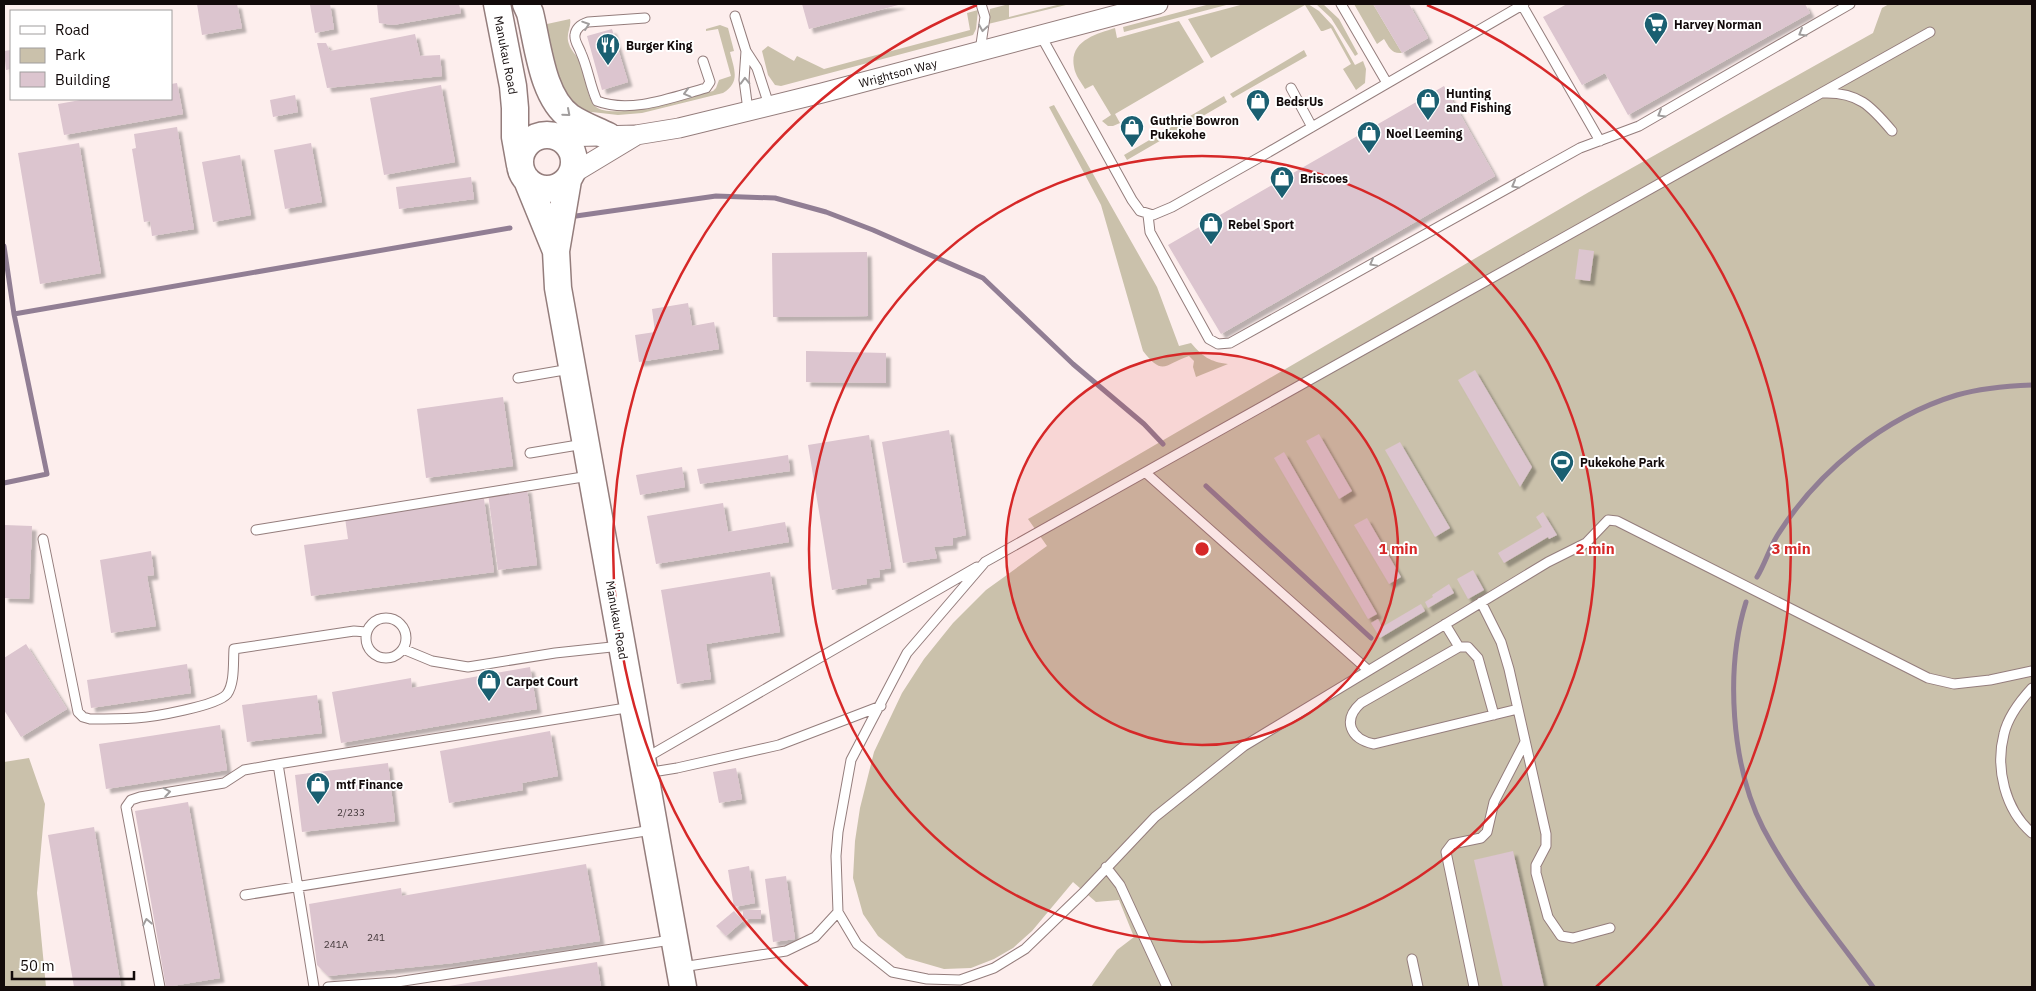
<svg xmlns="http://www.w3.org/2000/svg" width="2036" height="991" font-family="'IBM Plex Sans',sans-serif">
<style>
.green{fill:#cac1ab}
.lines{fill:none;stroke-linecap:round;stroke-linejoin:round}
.stream{stroke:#917e94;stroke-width:5}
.building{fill:#dcc5cf;filter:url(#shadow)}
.service-casing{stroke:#947d7c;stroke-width:11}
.minor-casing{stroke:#947d7c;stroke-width:21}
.secondary-casing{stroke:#947d7c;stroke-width:29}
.service{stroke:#fff;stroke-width:9}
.minor{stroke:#fff;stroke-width:19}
.secondary{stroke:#fff;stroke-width:26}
.oneway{stroke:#a09d9d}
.ring{fill:none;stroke:#d62828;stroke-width:2.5}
.labels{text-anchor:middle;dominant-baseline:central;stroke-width:4;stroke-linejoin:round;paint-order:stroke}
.number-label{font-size:10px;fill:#44393b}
.poi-label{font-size:12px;font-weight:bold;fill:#120a0a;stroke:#fff;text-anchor:start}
.street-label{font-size:12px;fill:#120a0a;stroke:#fff}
.centre{fill:#d62828;stroke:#fff;stroke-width:2.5}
.ring-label{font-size:15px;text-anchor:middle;font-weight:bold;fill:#d62828;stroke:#fff;stroke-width:4;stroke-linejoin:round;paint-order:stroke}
</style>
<defs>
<filter id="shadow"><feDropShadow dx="4.5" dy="4.5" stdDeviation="1" flood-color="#0004"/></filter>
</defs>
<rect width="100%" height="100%" fill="#fdeeed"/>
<path class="green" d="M1009 4V17L1061 4H1070L988 24 990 9Z
M1210 4H1230L1124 32 1123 27Z
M1244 4H1308L1319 11 1333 26 1355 65 1363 61 1366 69 1365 83 1356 90 1343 69 1351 64 1331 28 1323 31H1321L1305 5 1211 58 1188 19Z
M1316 4H1323L1339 19 1358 54 1355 56 1331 18Z
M1354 4H1373L1402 53C1391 54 1389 47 1384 39L1377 44Z
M1889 4H2032V987H1091L1117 950 1134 937 1119 900 1096 902 1073 882 1032 931 1013 948 994 959 971 968 944 969 906 958 878 936 863 914 853 878 855 841 860 808 874 752 902 693 924 659 953 623 986 590 1047 546 1028 519 1589 192 1873 33 1882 8Z
M978 10 976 29 973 35 781 86 775 85 768 75 762 51 768 46 794 61 797 56 824 69 970 30 967 13Z
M570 19C572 27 565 34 569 44 571 51 576 54 579 60 587 73 585 97 596 107 614 121 690 97 713 91L716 88 719 80 731 76 718 29 706 31V29L720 25 728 28 734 51 730 52C734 69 741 82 723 93L642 113 618 115 583 111 573 105 559 89 545 28 547 24Z
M1179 21 1204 62 1115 114 1120 123 1113 126H1108L1102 121 1111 115 1093 85 1085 89C1081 82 1075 75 1074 67 1069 41 1096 34 1115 28L1117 38Z
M1304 50 1307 56 1233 98 1230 94Z
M1224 96 1227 102 1127 160 1124 155Z
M1054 105 1157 287 1179 346 1191 343C1202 356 1210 362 1228 364L1196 377 1193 367 1194 361 1189 356C1165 364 1163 377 1143 351L1101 205 1049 107Z
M29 758 45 804 37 893 46 987H4V762Z"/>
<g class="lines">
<path class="stream" d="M576 216 716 196 775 198 826 212 873 230 983 278 1073 364 1144 424 1163 444
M4 246 14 314 510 228
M4 483 47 474 14 314
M1206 486 1371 638
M1757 577C1765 564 1769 549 1777 536 1817 472 1884 417 1957 395 1981 388 2007 386 2032 385
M1746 602C1725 669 1731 765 1763 828 1793 885 1835 935 1873 987"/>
</g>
<path class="building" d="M197 4H237L242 28 202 35Z
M318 4H330L334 29 315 33 310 5Z
M377 4H459L461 13 393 25 379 23Z
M802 4H902L809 29Z
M1373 4H1409L1428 38 1402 53Z
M1567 4H1805L1810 13 1628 115 1605 73 1582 85 1543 17Z
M612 29 628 82 602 90 587 36Z
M415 34 420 56 440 55 442 76 327 88 317 43H326L330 51Z
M11 50V69L6 70 4 51Z
M177 83 183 114 64 135 58 104 86 99H171V84Z
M441 85 455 162 384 175 370 98Z
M1444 86 1495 176 1221 334 1168 245Z
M295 95 298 112 273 117 270 100Z
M177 127 194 229 152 236 150 221 144 222 132 149 136 148 134 134Z
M79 143 101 273 40 284 18 153Z
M311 143 322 202 285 209 274 150Z
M240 155 251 215 213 222 202 162Z
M471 177 474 199 399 209 396 187Z
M1579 249 1594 251 1590 281 1575 279Z
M867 252 868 316 773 317 772 253Z
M688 303 692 326 714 322 719 349 639 362 635 335 655 332 652 309Z
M806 351 886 353V383L806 382Z
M1475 370 1532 467 1520 487 1458 380Z
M503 397 513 466 426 478 417 409Z
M949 430 966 535 953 538V545L934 547 937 558 903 563 882 442Z
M1319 434 1352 491 1339 499 1306 441Z
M869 435 891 568 879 570 880 577 866 579 867 584 832 590 808 445Z
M1400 442 1450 528 1435 537 1385 450Z
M1284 452 1377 614 1368 619 1274 458Z
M788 455 790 471 700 484 697 469Z
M682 467 685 487 640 495 636 475Z
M527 488 537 565 498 570 488 493Z
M484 499 494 572 311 596 304 545 348 539 345 518Z
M723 503 728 532 785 522 789 542 656 564 647 516Z
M1543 512 1557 535 1549 539 1548 537 1504 563 1498 553 1542 527 1536 517Z
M1367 518 1401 577 1389 584 1354 525Z
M4 525 32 526 29 599 4 598Z
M151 551 154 575 147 576 156 626 111 633 100 560Z
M1473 570 1484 590 1468 599 1457 579Z
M770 572 780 632 706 644 711 679 677 684 661 590Z
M1449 584 1454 593 1428 608 1425 602 1433 597 1432 595Z
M1421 604 1425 611 1380 638 1371 623 1378 619 1382 627Z
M26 644 67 709 21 737 4 710V658Z
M187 664 191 693 91 708 87 680Z
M530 667 537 709 341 743 332 692 411 678 412 688Z
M317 695 322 733 247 742 242 705Z
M220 725 227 770 106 789 99 744Z
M550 731 558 776 522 783 523 790 449 803 440 751Z
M388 763 395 821 302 832 295 775Z
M736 768 742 799 719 803 713 772Z
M188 802 220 978 166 987 135 811Z
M94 827 121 987H74L48 835Z
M1513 851 1544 987H1503L1474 860Z
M586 864 600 941 453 963 328 976 317 965 309 904 401 888 402 896Z
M749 866 755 903 734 907 728 870Z
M786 876 795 939 773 942 765 879Z
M743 910H761V919H743Z
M734 911 743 921 726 936 716 926Z
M597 962 601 987H449V986Z"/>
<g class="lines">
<g class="service-casing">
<path id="service" d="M1341 4 1387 83
M1522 5 1600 141
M735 16 746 51 757 68 769 105
M645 18 588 22C582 24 576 27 575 35 574 41 579 47 581 53 588 68 590 86 597 101 631 114 673 97 706 88L710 82 703 61
M1930 32 985 562 907 653 851 760 838 832 836 856 838 912 857 944 892 972 927 979 960 980 994 968 1025 949 1084 892 1155 817 1244 746 1548 562 1586 543 1608 520 1617 521 1928 678 1954 684 1990 680 2032 671
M1041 36 1132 200 1140 211 1153 215 1172 207 1262 156 1524 4
M746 51 744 80 748 110
M980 51 985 17 981 4
M1291 88 1312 127
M1824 93C1858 92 1871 106 1892 131
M1148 215 1150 232 1209 339 1218 344 1230 343 1580 148 1639 126 1850 4
M518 378 570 369
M530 453 584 444
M1146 473 1368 670
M256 530 589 476
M43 539 78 712 83 717 90 719C105 719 120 719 136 718 153 717 217 706 227 694 235 683 233 662 234 649L354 631 366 632
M1481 602 1501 642 1509 669 1546 834V846L1536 865V873L1548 917 1561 936 1573 938 1610 928
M366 638a20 20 0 1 1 40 0a20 20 0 1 1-40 0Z
M1445 624 1459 647
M403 649 432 661 468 667 555 653 621 646
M2032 688C2020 701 2008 716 2004 734 1995 768 2005 810 2032 833
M1494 715 1478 658 1468 647H1459L1361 703C1342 720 1350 739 1374 744L1518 709
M644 759 977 567
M646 773 677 768 779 745 881 706
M1106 867 1120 885 1167 987
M245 895 652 830
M1412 959 1418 987
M682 967 786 951 815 937 838 912
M160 987 126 807 131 800 140 797 224 783 244 770 278 764
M314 987 278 764 632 707
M328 987 397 982 671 940
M1474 987 1446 852 1452 844 1481 838 1487 832 1494 802 1525 742"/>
</g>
<g class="minor-casing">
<path id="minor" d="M559 137 636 135 679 128 822 93 1158 4
M572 174 635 136"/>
</g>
<g class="secondary-casing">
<path id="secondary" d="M497 4 513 86 515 108V137L520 165
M526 4 530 13C538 45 542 97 570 117 582 125 596 130 608 136
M520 162a27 27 0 1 1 54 0a27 27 0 1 1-54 0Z
M527 180 556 251
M568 180 556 251 558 288 683 987"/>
</g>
<use href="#service" class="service"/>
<use href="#minor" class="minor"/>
<use href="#secondary" class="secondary"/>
</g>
<defs><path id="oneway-chevron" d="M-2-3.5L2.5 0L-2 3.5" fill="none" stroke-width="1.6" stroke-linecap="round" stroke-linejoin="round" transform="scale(1.25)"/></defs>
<g class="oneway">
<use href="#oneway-chevron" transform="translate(586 25) rotate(-19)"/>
<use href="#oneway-chevron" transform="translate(983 28) rotate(99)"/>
<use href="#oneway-chevron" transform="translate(1802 33) rotate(150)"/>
<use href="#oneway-chevron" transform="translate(745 81) rotate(-92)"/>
<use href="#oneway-chevron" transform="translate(687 93) rotate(165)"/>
<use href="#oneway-chevron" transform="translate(567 113) rotate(41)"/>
<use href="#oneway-chevron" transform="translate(1661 114) rotate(150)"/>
<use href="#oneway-chevron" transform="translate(1515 185) rotate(151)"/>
<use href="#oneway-chevron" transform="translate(1373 263) rotate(151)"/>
<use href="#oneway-chevron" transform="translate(167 792) rotate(-9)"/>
<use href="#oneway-chevron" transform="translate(147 922) rotate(-101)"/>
</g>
<circle cx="1202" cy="549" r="196" fill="#d62828" fill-opacity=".12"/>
<g class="ring">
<circle cx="1202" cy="549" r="196"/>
<circle cx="1202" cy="549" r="393"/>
<path d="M808 987A589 589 0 0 1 977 5M1427 5A589 589 0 0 1 1596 987"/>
</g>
<defs>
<g id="supermarket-pin" transform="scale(1.25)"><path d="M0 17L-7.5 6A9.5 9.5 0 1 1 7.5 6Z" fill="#1a5f71" stroke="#fff"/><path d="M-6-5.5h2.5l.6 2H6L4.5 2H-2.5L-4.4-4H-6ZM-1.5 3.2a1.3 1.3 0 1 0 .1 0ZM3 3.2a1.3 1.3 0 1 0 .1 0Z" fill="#fff"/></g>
<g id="restaurant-pin" transform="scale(1.25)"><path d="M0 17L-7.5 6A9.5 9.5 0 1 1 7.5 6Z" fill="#1a5f71" stroke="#fff"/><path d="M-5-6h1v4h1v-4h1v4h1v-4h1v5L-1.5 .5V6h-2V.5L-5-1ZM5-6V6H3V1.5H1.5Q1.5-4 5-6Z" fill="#fff"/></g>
<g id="shop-pin" transform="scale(1.25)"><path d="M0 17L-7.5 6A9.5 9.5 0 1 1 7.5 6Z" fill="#1a5f71" stroke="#fff"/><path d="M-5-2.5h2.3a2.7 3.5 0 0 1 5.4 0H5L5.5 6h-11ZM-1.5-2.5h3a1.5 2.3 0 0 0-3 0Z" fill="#fff"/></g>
<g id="stadium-pin" transform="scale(1.25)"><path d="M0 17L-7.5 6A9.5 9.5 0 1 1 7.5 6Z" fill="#1a5f71" stroke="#fff"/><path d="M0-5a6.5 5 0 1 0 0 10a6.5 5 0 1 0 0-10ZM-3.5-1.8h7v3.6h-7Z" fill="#fff"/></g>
</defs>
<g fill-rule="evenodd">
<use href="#supermarket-pin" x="1656" y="24"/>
<use href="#restaurant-pin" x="608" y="45"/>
<use href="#shop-pin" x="1428" y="100"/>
<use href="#shop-pin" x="1258" y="101"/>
<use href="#shop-pin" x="1132" y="127"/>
<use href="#shop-pin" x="1369" y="133"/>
<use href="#shop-pin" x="1282" y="178"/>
<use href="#shop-pin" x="1211" y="224"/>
<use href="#stadium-pin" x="1562" y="462"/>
<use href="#shop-pin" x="489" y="681"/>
<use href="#shop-pin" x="318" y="784"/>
</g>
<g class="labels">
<g class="number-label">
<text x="351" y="812">2/233</text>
<text x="376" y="937">241</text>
<text x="336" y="944">241A</text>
</g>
<g class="poi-label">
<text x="1674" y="24">Harvey Norman</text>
<text x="626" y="45">Burger King</text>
<text x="1446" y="93">Hunting<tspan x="1446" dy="14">and Fishing</tspan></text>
<text x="1276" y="101">BedsrUs</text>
<text x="1150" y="120">Guthrie Bowron<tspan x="1150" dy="14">Pukekohe</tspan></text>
<text x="1386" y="133">Noel Leeming</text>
<text x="1300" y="178">Briscoes</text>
<text x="1228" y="224">Rebel Sport</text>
<text x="1580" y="462">Pukekohe Park</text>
<text x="506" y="681">Carpet Court</text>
<text x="336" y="784">mtf Finance</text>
</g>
<g class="street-label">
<text transform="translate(506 55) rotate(79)">Manukau Road</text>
<text transform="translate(898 73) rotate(-15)">Wrightson Way</text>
<text transform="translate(617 620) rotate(80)">Manukau Road</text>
</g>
</g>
<circle cx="1202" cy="549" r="8" class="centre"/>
<g class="ring-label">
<text x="1398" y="554">1 min</text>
<text x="1595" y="554">2 min</text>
<text x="1791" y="554">3 min</text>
</g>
<rect width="2036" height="991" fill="none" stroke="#120a0a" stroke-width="10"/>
<rect x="10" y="10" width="162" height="90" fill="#ffffff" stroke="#a09d9d"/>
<rect x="20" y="26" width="25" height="8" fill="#ffffff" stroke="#a09d9d"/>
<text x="55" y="35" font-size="15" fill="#120a0a">Road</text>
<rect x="20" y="48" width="25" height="15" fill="#cac1ab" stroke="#a09d9d"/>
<text x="55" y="60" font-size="15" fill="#120a0a">Park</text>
<rect x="20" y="72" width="25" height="15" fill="#dcc5cf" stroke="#a09d9d"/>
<text x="55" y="85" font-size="15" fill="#120a0a">Building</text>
<path d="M12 971v8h122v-8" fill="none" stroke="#120a0a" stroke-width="2.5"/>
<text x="20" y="971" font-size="15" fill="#120a0a" stroke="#ffffff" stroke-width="4" paint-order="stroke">50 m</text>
</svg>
